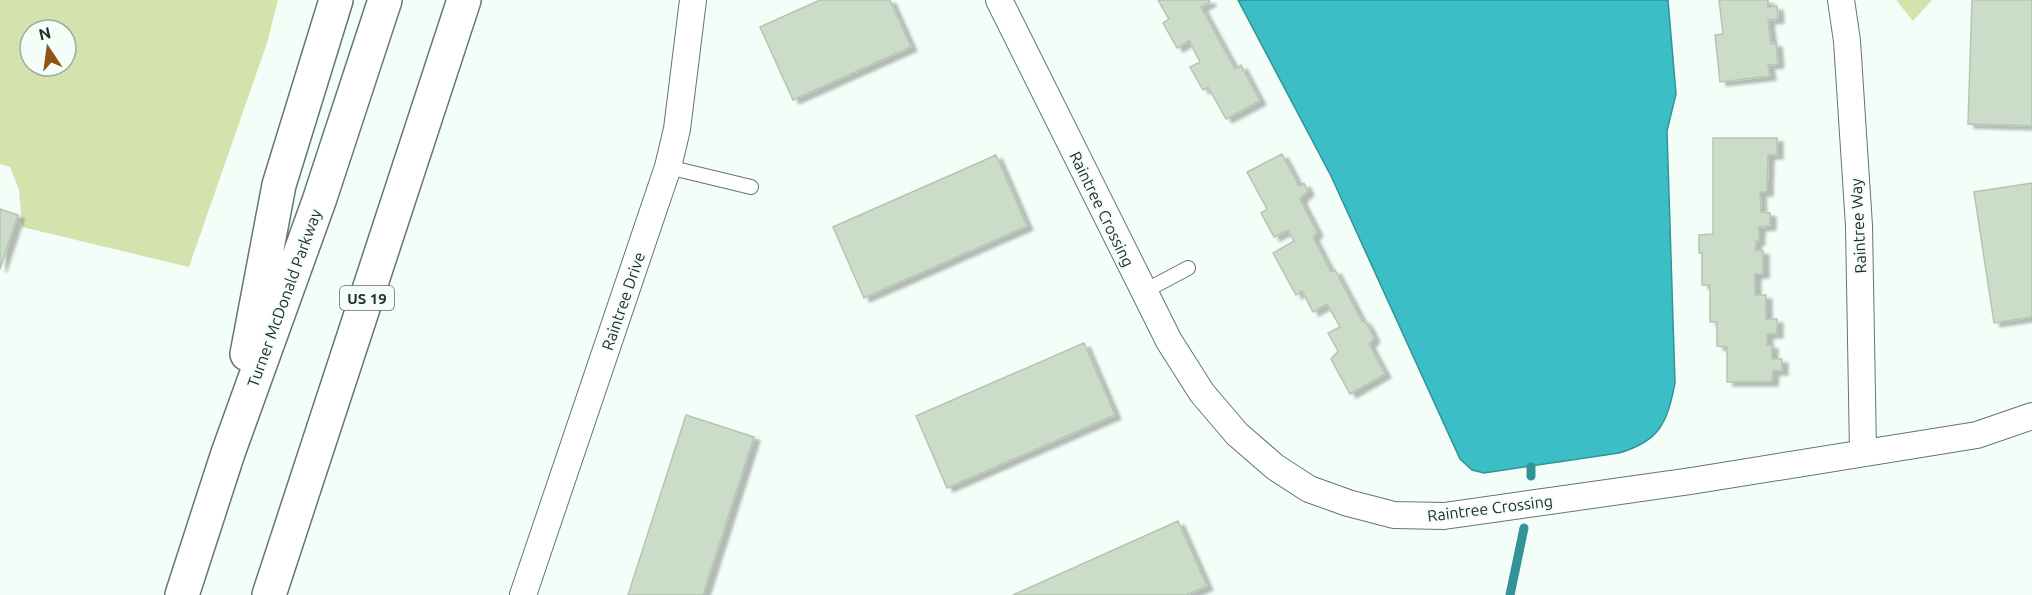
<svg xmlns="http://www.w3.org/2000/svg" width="2032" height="595" font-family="Ubuntu,sans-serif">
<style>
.green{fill:#d4e3ae;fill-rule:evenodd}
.water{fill:#3bbec5;stroke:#349396;stroke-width:1.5}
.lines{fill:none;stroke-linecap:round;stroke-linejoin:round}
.stream{stroke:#349396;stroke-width:9}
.building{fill:#cbdcc8;stroke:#b5c5b1;stroke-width:1.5;filter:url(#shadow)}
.service-casing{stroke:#61786b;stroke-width:16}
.minor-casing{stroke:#61786b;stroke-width:28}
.motorway-casing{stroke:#61786b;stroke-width:36}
.service{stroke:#fff;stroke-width:14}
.minor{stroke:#fff;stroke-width:26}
.motorway{stroke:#fff;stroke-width:33}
.labels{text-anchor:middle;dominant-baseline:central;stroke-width:4.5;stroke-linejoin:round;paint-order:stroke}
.shield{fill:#f4fef8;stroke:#626c66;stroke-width:1.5}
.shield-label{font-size:15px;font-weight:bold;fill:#242e28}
.street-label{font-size:16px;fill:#242e28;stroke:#f4fef8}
</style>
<defs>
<filter id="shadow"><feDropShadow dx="6" dy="4" stdDeviation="1.5" flood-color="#0004"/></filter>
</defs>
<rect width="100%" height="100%" fill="#f4fef8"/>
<path class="green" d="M0 0H278L267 43 189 267 22 227 19 190 10 167 0 164ZM30 30H66V66H30Z
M1896 0H1932L1913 21Z"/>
<path class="water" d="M1238 0H1668L1676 94 1667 131 1675 383C1667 423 1660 441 1619 453L1484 473 1472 470 1460 459 1331 176Z"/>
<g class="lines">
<path class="stream" d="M1531 467V476
M1510 595 1524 528"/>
</g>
<path class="building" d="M820 0H890L911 47 793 100 760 27Z
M1158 0H1209L1210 2 1201 7 1235 69 1241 65 1260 101 1226 119 1208 87 1203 90 1190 67 1200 62 1189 41 1177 48 1163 23 1169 19Z
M1719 0H1768V7L1777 6 1778 19 1768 20 1771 44 1776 43 1778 64 1768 65 1770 76 1720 82 1715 35 1723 34Z
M1972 0H2032V126L1968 124Z
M1713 138H1777V155H1768L1767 192H1760L1761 212 1770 213V226L1759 227V241H1756L1755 250 1763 251V274H1755V295H1766V319H1777V334H1767V345H1772V359H1782V371H1773L1772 382H1727V347L1717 346V322H1710V285H1702V253H1699V235L1713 234Z
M1282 154 1299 186 1304 183 1308 191 1300 199 1317 232 1313 237 1331 272 1335 270 1362 321 1364 320 1368 326 1374 338 1369 344 1385 374 1350 394 1331 359 1338 351 1328 333 1340 327 1327 304 1313 312 1302 291 1296 295 1273 253 1294 241 1288 230 1274 237 1261 213 1267 209 1247 172Z
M996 155 1027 226 864 298 833 227Z
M2032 183V317L1994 323 1974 192Z
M0 209 18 215 0 269Z
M1084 343 1115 415 947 488 916 416Z
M686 415 754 437 703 595H628Z
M1178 521 1207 586 1187 595H1013Z"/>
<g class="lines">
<g class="service-casing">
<path id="service" d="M668 167 751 187
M1143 292 1188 268"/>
</g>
<g class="minor-casing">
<path id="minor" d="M999 0 1169 341 1202 393 1237 434 1275 467 1309 489 1348 503 1394 515 1444 516 1691 481 1977 435 2032 416
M1841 0 1847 41 1859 226 1863 452
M523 595 668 167 677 129 693 0"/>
</g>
<g class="motorway-casing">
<path id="motorway" d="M247 354 279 185 336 0
M182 595 228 453 319 201 385 0
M269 595 464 0"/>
</g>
<use href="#service" class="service"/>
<use href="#minor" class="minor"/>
<use href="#motorway" class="motorway"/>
</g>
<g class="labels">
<rect class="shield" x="340" y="286" width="54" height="24" rx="4.5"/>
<g class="shield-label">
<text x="367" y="298">US 19</text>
</g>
<g class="street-label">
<text transform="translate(1102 209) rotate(64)">Raintree Crossing</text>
<text transform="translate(1858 226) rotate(-93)">Raintree Way</text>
<text transform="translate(284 298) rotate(-70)">Turner McDonald Parkway</text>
<text transform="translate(623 301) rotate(-71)">Raintree Drive</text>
<text transform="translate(1490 508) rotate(-7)">Raintree Crossing</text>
</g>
</g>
<g transform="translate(48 48) rotate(347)"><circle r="28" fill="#f4fef8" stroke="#a1aba5" stroke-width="1.5"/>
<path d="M0-4.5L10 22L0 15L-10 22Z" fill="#905415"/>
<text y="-9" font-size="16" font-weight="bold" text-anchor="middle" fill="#242e28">N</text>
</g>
</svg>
